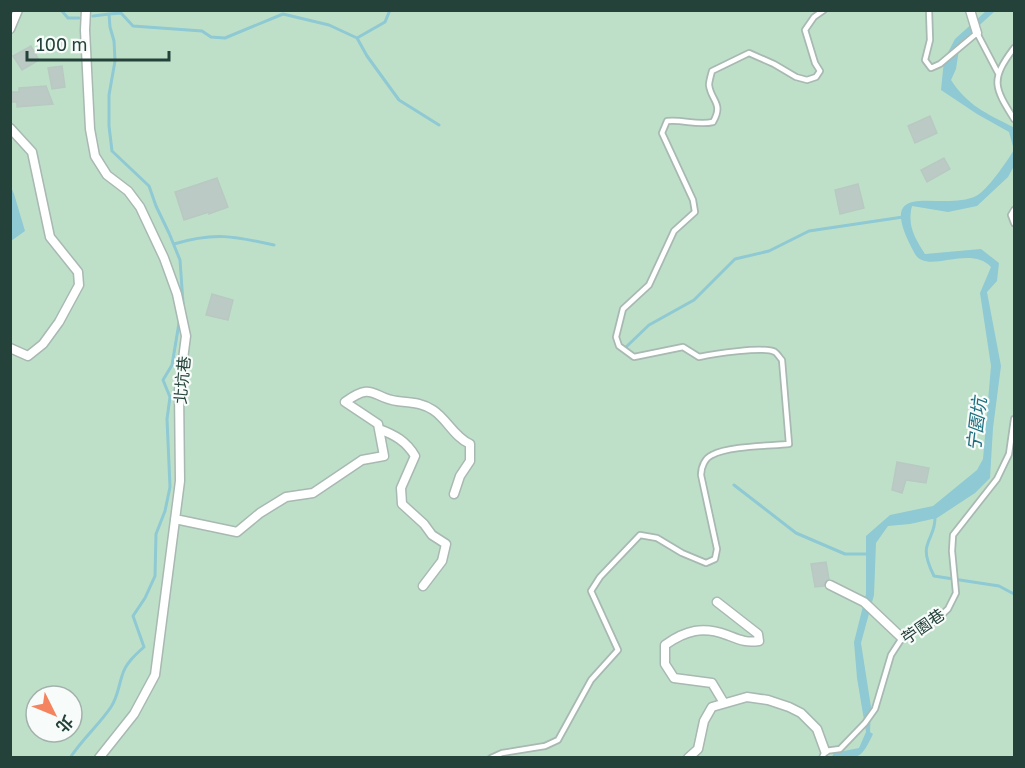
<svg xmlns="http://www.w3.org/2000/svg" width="1025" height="768" font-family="'Golos Text','Noto Sans TC',sans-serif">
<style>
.green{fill:#bfe0c8;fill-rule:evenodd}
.water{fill:#8ec9d4}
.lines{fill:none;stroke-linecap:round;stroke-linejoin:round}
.stream{stroke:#8ec9d4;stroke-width:3}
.building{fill:#bbcac4;stroke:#b8c9c2;stroke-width:1.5}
.lane-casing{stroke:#a8b8b2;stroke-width:8}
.street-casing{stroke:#a8b8b2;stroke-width:11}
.lane{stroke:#fff;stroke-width:4.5}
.street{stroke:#fff;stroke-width:8}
.labels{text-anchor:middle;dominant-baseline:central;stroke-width:4.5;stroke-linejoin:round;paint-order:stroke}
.street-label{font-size:16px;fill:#24423a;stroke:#f7fbf9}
.water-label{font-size:18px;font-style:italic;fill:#1c6f80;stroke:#f7fbf9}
</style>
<rect width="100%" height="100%" fill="#e6efeb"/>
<path class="green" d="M10 11H1014V757H11ZM36 696H72V732H36Z"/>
<path class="water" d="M986 11H995L960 43 956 69 951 80C968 106 986 113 1013 127L1014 166 1008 177 977 206 948 212 912 206C907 226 915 238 925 254L981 249 999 263 997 281 987 292 1001 366 993 428 990 478 975 493 937 518 910 524 888 526 876 543 874 595 861 643 871 707 870 732 873 734C860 761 860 757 831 758L834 753 859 748 866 732 857 678 854 642 866 594V536L890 515 933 506 977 470 983 459 991 366 980 293 991 267C970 244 927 275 915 254 871 174 941 213 976 196 987 191 1007 161 1014 150L1009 132 977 114 941 90 944 60 955 39Z
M11 187 14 194 25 231 11 241Z"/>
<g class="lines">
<path class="stream" d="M61 10 68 18H79
M109 14 121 13 133 26 202 31 211 37 225 38 283 14 329 25 357 38 385 22 390 10
M93 16 109 14 110 27 114 41 115 61 109 95V126L112 151 149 186 156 206 169 233 180 260 183 303
M357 38 367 56 399 100 439 125
M174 244C214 232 234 236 274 245
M626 347 649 325 694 300 735 259 769 251 809 231 903 217
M734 485 796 533 845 554H867
M935 517C935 532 930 534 927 546 924 555 930 568 934 576L999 586 1014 594
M70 758C82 739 99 725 111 707 118 696 118 688 122 676 125 664 135 655 144 647L133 616 145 598 155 576 156 534 165 511 170 487 167 419 170 397 163 380 172 365 179 323"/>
</g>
<path class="building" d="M31 46 39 60 22 70 13 56Z
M62 66 65 87 52 89 48 68Z
M46 86 53 104 17 107V102H10V92H19V88Z
M930 116 937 133 915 143 908 126Z
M944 158 950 169 927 182 921 170Z
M217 178 228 207 209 214V212L184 220 175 192Z
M858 184 864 208 840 214 835 190Z
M212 294 233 300 228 320 206 315Z
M897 462 929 468 926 483 906 480 902 493 892 490Z
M826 562 829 579 825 582 824 586 815 587 811 564Z"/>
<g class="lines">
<g class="lane-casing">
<path id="lane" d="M929 10 930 40 925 60 931 68 940 64 977 33 998 73
M1014 48C990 80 994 87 1014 119
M1014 210 1011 215 1014 223
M491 758 502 753 545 746 558 740 591 680 618 650 591 591 600 577 640 535 657 538 682 553 706 563 715 559 717 549 701 475C701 467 705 458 712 455 728 446 769 446 789 444L782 360C779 357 778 354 775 352 765 346 712 354 699 357L683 347 634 357 619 346 616 337 623 309 649 285 674 231 695 212 693 200 662 133 667 121C683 119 697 126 713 122 724 103 711 101 709 85 709 81 711 75 712 71L749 53 774 64 796 77 807 80 816 77 820 71 815 63 805 30 814 17 824 10
M822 758 825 751 840 749 865 723 875 709 891 655 902 638 935 621 948 609 956 593 952 551 953 535 997 479 1009 454 1014 419"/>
</g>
<g class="street-casing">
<path id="street" d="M86 10 85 30 90 129 95 156 107 175 128 191 140 207 164 258 177 294 186 336 179 390 180 481 155 675 134 714 99 758
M970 10 977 33
M10 29 18 10
M10 128 32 152 50 237 78 272 79 285 59 322 43 344 28 356 10 348
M379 429C395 435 406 441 415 456L401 488 402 504 424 524 432 535 446 544 442 561 423 586
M175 519 237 532 260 513 286 497 313 493 362 460 384 456 378 424 345 402C374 381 372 398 397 401 410 403 421 402 433 410 447 419 454 437 470 444V461L460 476 454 494
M830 585 864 602 902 638
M717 602 758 634 759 641C746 643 740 640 727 635 703 626 686 630 665 645V664L674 678 712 683 724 703
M688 758 698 749 704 721 712 707 747 697 768 700 789 707 801 713 817 729 825 751"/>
</g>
<use href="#lane" class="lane"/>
<use href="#street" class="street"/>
</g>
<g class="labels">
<g class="street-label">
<text transform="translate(182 380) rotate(-85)">北坑巷</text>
<text transform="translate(923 626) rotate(-35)">苧園巷</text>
</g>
<g class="water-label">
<text transform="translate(976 424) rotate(-83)">宁園坑</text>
</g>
</g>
<rect width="1025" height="768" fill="none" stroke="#24423a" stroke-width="24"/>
<g transform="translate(54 714) rotate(133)"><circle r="28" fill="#f7fbf9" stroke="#a3b1ad" stroke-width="1.5"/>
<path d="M0-4.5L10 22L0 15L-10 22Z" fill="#f4845f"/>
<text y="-9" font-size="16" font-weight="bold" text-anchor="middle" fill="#24423a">北</text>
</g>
<path d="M27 51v9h142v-9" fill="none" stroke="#24423a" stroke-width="3"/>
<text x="36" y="51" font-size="18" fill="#24423a" stroke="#f7fbf9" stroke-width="4.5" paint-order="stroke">100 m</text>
</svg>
